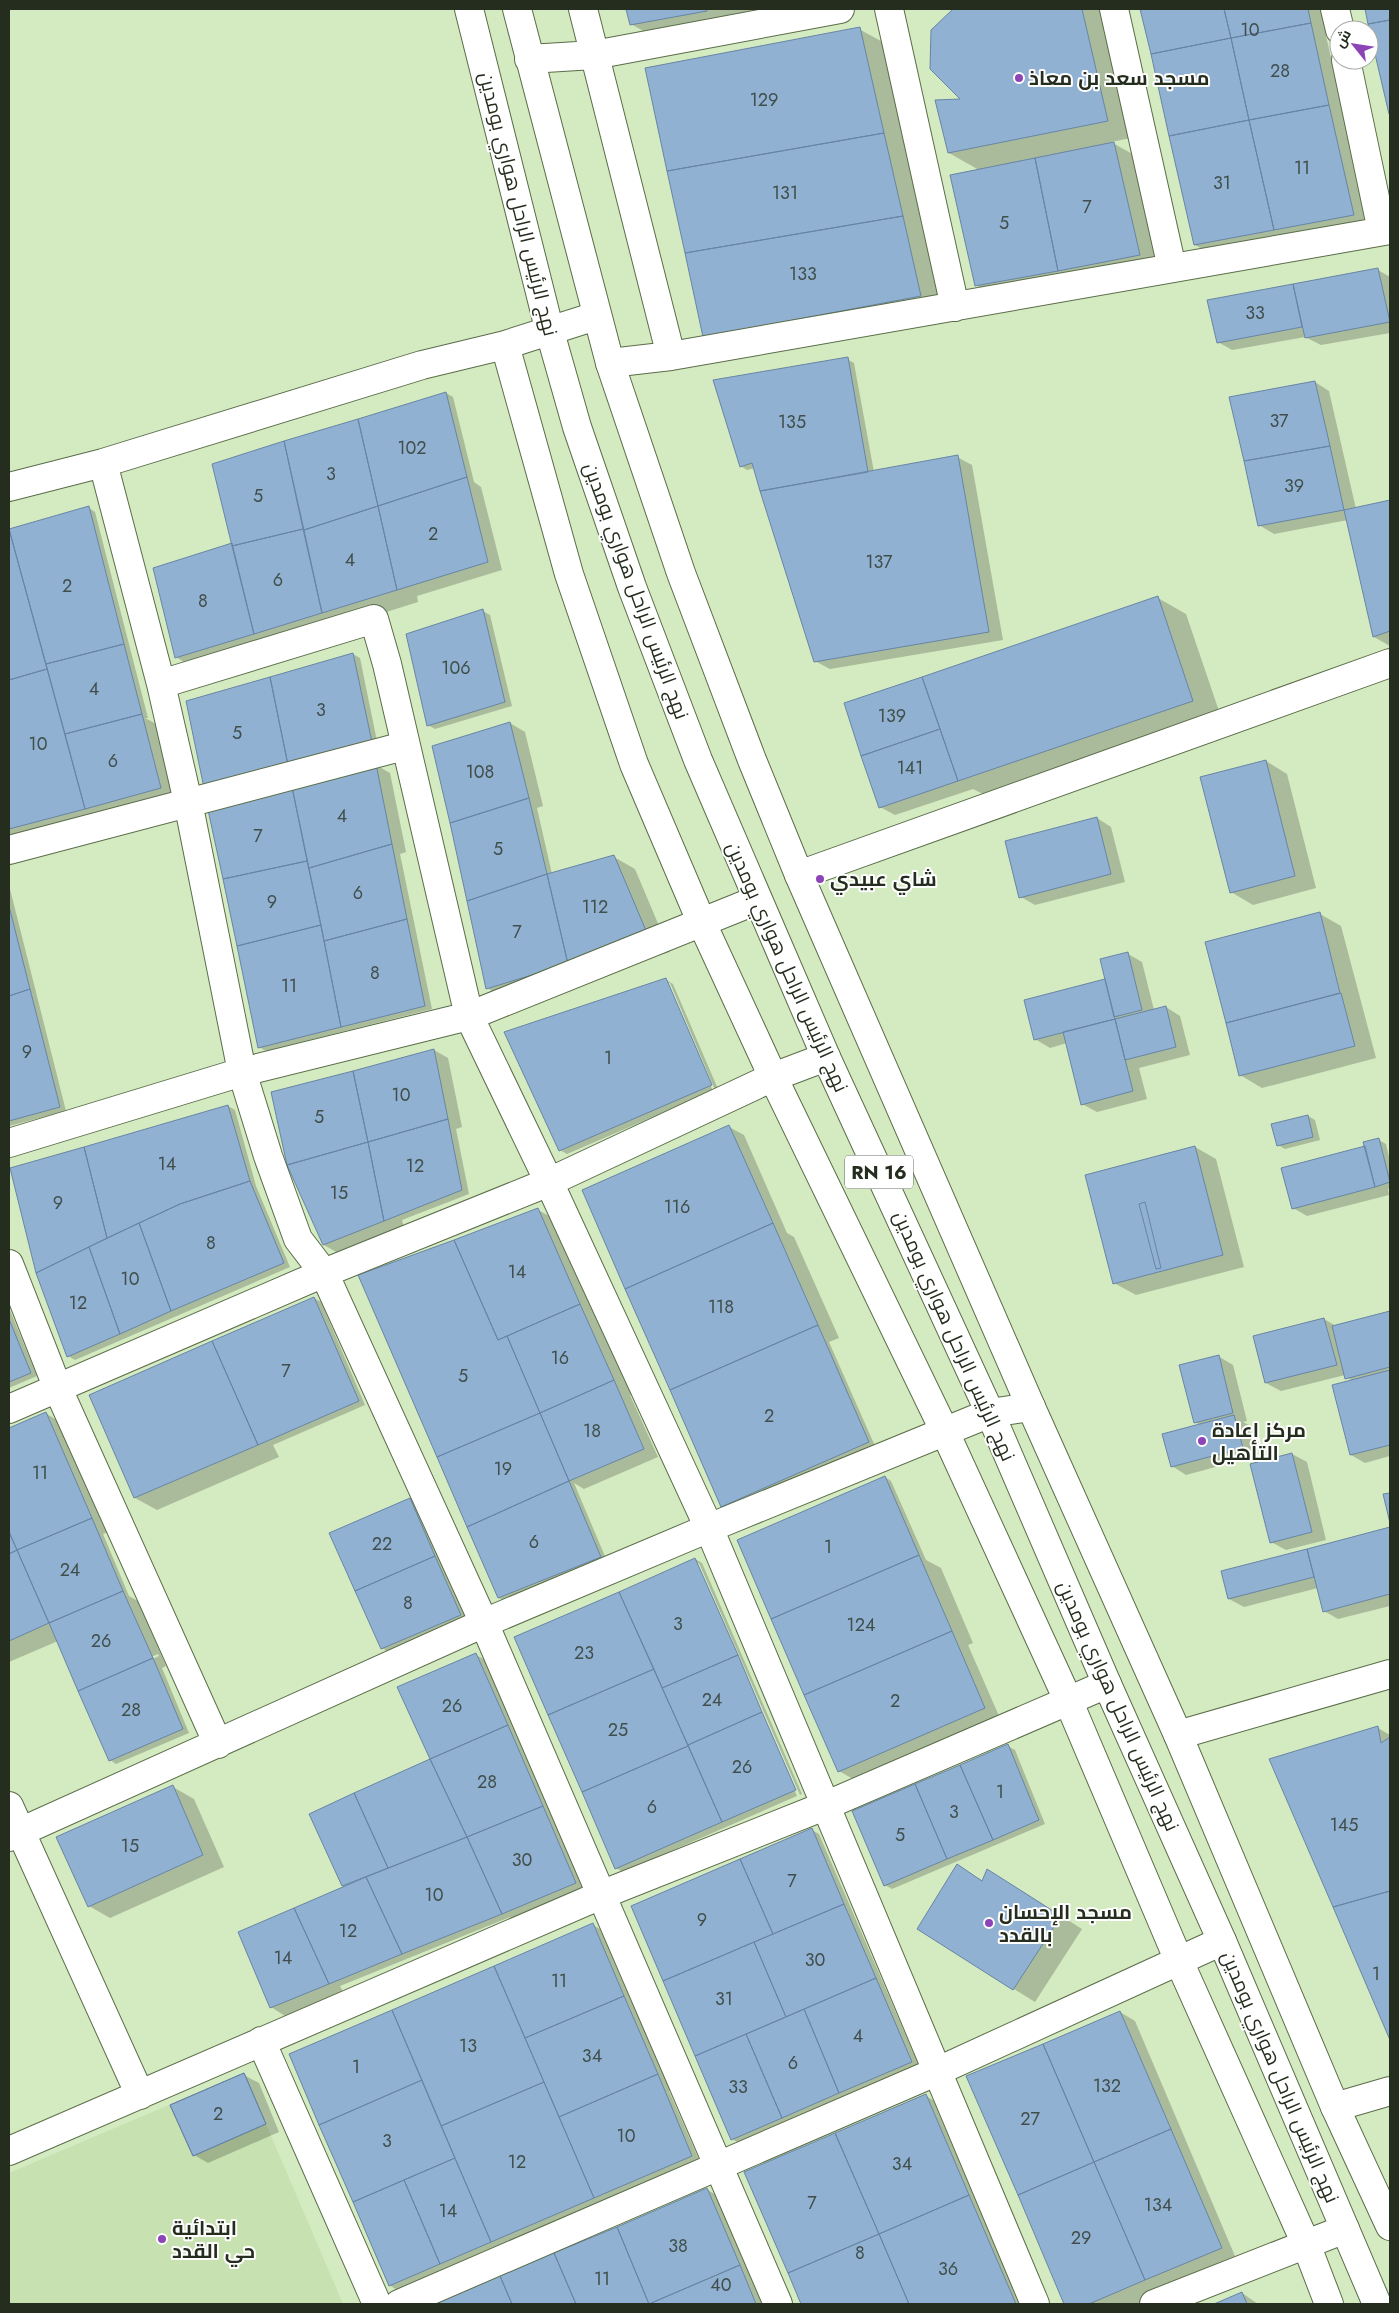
<svg xmlns="http://www.w3.org/2000/svg" width="1399" height="2313" font-family="Jost,Cairo,sans-serif">
<style>
.built{fill:#c7e1b1}
.shadow{fill:#0003;fill-rule:evenodd}
.building{fill:#91b1d3;stroke:#6785a5}
.lines{fill:none;stroke-linecap:round;stroke-linejoin:round}
.minor-casing{stroke:#5a6d49;stroke-width:30}
.major-casing{stroke:#5a6d49;stroke-width:30}
.minor{stroke:#fff;stroke-width:28}
.major{stroke:#fff;stroke-width:28}
.poi-dot{fill:#8c44b6;stroke:#fff;stroke-width:2}
.labels{text-anchor:middle;dominant-baseline:central;stroke-width:4;stroke-linejoin:round;paint-order:stroke}
.number-label{font-size:18px;fill:#404f4b}
.shield{fill:#fff;stroke:#666d62;stroke-width:1}
.shield-label{font-size:19px;font-weight:bold;fill:#252e1e}
.poi-label{font-size:20px;font-weight:bold;fill:#252e1e;stroke:#fff;text-anchor:start}
.street-label{font-size:20px;fill:#252e1e;stroke:#fff}
</style>
<rect width="100%" height="100%" fill="#d4eac1"/>
<path class="built" d="M244 2073 343 2304H9V2173Z"/>
<path class="shadow" d="M628 9H804L659 40 631 24Z
M954 9H1105L1136 137 1111 142 1136 156 1161 267 998 298 976 285 979 170 949 153 963 100 932 30Z
M1142 9H1326L1332 35 1326 36 1344 114 1375 227 1217 257 1195 245Z
M1366 9H1390V115Z
M859 29 888 45 949 312 704 336Z
M1378 270 1390 277V333L1321 345 1305 337 1232 350 1218 342 1208 301Z
M847 359 854 363 874 472 957 457 972 465 1003 640 830 669 815 661 755 468 747 470 741 466Z
M1315 382 1329 391 1356 509 1390 501V646L1374 637 1348 520 1274 534 1259 525Z
M446 393 453 397 474 482 481 487 502 570 417 596 418 602 345 625 190 666 176 657 233 544 214 465Z
M89 508 95 512 148 718H145L164 728 182 800 25 843 9 835V531Z
M1158 598 1186 614 1221 717 987 796 973 789 895 815 880 807 922 678 924 680Z
M483 611 490 615 512 706 435 729 428 725Z
M353 654 360 658 378 746 205 787Z
M510 723 525 732 543 806 537 808 552 874 614 857 635 869 670 952 591 976 494 992 487 988Z
M1266 761 1287 774 1316 888 1253 905 1231 892Z
M376 765 390 773 406 852 400 854 432 1009 266 1051 259 1047 209 811Z
M1097 818 1111 827 1125 882 1035 905 1021 897Z
M9 885 66 1111 9 1126Z
M1320 914 1341 926 1376 1058 1262 1088 1240 1075 1206 943Z
M1128 954 1142 962 1154 1010 1166 1007 1180 1016 1190 1055 1139 1068 1147 1099 1097 1112 1082 1104 1067 1043 1050 1048 1035 1039 1106 980Z
M666 980 673 984 718 1089 715 1090 670 983H667L713 1091 567 1154 560 1150Z
M434 1050 448 1058 462 1127 456 1129 469 1194 402 1220 405 1233 345 1257 324 1245Z
M228 1106 235 1110 256 1186 290 1267 75 1360 68 1356 37 1272Z
M1308 1116 1315 1120 1320 1140 1285 1149 1278 1145Z
M729 1127 744 1135 787 1233 794 1237 839 1338 829 1342 875 1446 729 1510 722 1506Z
M1379 1140 1386 1144 1390 1161V1188L1388 1189 1389 1195 1307 1216 1293 1208 1366 1147Z
M1195 1147 1216 1159 1244 1267 1136 1295 1114 1283Z
M538 1210 553 1218 635 1393 630 1395 658 1457 584 1489 574 1483 607 1561 506 1602 499 1598Z
M314 1298 321 1302 365 1405 273 1445 279 1457 157 1510 135 1498 91 1395Z
M9 1308 37 1376 9 1388Z
M1390 1312V1456L1365 1463 1351 1455 1352 1381 1345 1375 1281 1391 1266 1383 1324 1319 1336 1326Z
M1218 1356 1233 1365 1247 1421 1243 1422 1249 1425 1256 1456 1186 1475 1172 1466 1200 1425 1195 1422Z
M45 1413 67 1426 113 1530 103 1534 129 1596 138 1601 166 1666 162 1668 189 1733 116 1764 110 1760 58 1641 9 1662V1429ZM158 1654 159 1656 82 1690 81 1688Z
M1292 1454 1307 1462 1326 1540 1286 1550 1271 1542Z
M885 1477 891 1481 926 1560 941 1568 973 1643 968 1645 999 1716 853 1779 839 1771Z
M409 1499 438 1515 474 1623 396 1657 382 1648Z
M1390 1529V1606L1338 1619 1324 1611 1318 1588 1244 1607 1229 1599 1223 1572Z
M695 1559 702 1563 802 1794 800 1795 699 1563H696L797 1796 623 1872 616 1868Z
M476 1655 491 1663 521 1734 517 1736 550 1812 557 1816 590 1892 518 1921 510 1917 340 1986 343 1992 285 2016 271 2007 343 1887 311 1814 434 1759Z
M1378 1728 1390 1735V2037L1271 1759Z
M1008 1746 1015 1750 1045 1824 892 1889 885 1885Z
M173 1787 194 1799 224 1867 110 1918 89 1906Z
M812 1830 819 1834 919 2066 739 2143 732 2139Z
M957 1866 983 1881 1009 1883 1082 1929 1035 2002 918 1929Z
M593 1925 600 1929 631 2001 646 2010 679 2087 669 2091 699 2160 451 2266 454 2272 404 2294 389 2285 291 2054Z
M1120 2012 1135 2021 1235 2256 1163 2287 1166 2293 1139 2304H1066L968 2077Z
M244 2075 259 2083 279 2132 208 2163 194 2155Z
M926 2096 933 2100 976 2201 984 2205 1027 2304H803L746 2172Z
M706 2189 735 2206 767 2304H438Z
M1242 2293 1258 2304H1217Z"/>
<path class="building" d="M626 9H706L707 11 630 25Z
M953 9H1082L1108 121 948 153 935 100 960 99 930 69 931 30Z
M1140 9H1224L1231 38 1151 54Z
M1224 9H1308L1311 23 1231 38Z
M1365 9H1390V20L1368 24Z
M1390 20V114H1389L1368 24Z
M1311 23 1329 105 1249 120 1231 38Z
M860 27 884 133 667 171 645 68Z
M1231 38 1249 120 1169 136 1151 54Z
M1329 105 1354 215 1274 230 1249 120Z
M1249 120 1274 230 1194 245 1169 136Z
M884 133 903 216 685 253 667 171Z
M1114 142 1140 255 1058 271 1035 158Z
M1035 158 1058 271 975 286 950 175Z
M903 216 921 296 703 337 685 253Z
M1378 268 1390 322 1305 338 1293 284Z
M1293 284 1302 327 1217 343 1207 300Z
M848 357 868 472 760 491 752 463 740 467 713 380Z
M1315 381 1330 446 1244 461 1229 397Z
M446 392 467 477 378 506 358 419Z
M358 419 378 506 304 530 284 441Z
M284 441 303 529 232 546 212 464Z
M1330 446 1344 510 1258 526 1244 461Z
M958 455 989 632 814 662 760 491Z
M467 477 488 562 397 590 378 506Z
M1390 500V631L1373 637 1344 510Z
M89 506 124 644 46 664 9 529Z
M378 506 397 590 322 613 304 530Z
M9 529 47 669 9 680Z
M303 529 322 613 254 634 232 546Z
M232 543 254 634 175 658 153 568Z
M1158 596 1193 701 958 781 922 677Z
M483 609 505 702 427 726 406 634Z
M124 644 142 714 65 734 46 664Z
M353 653 372 742 288 765 270 677Z
M47 669 85 809 9 829V680Z
M270 677 288 765 204 788 186 701Z
M922 677 940 729 861 756 844 703Z
M142 714 161 788 85 809 65 734Z
M510 722 529 798 450 823 432 746Z
M940 729 958 781 879 808 861 756Z
M1266 760 1295 876 1230 893 1200 777Z
M376 764 392 844 309 868 292 787Z
M292 787 307 861 223 879 208 810Z
M529 798 547 874 467 901 450 823Z
M1097 817 1111 874 1019 898 1005 841Z
M392 844 407 919 324 941 309 868Z
M614 855 650 940 568 964 547 874Z
M307 861 321 925 237 946 223 879Z
M547 874 568 964 486 989 467 901Z
M9 906 30 989 9 996Z
M1320 912 1340 993 1226 1023 1205 942Z
M407 919 425 1006 341 1027 324 941Z
M321 925 341 1027 258 1048 237 946Z
M1128 952 1142 1010 1114 1017 1100 959Z
M666 978 712 1085 559 1151 504 1032Z
M1105 979 1115 1019 1034 1040 1024 1000Z
M30 989 60 1107 9 1121V996Z
M1341 993 1355 1046 1239 1076 1226 1023Z
M1166 1006 1176 1047 1125 1060 1115 1019Z
M1115 1019 1133 1091 1081 1105 1063 1032Z
M434 1049 448 1119 368 1142 353 1071Z
M353 1071 368 1142 287 1165 271 1092Z
M228 1105 250 1181 180 1204 107 1238 84 1147Z
M1308 1115 1313 1137 1277 1146 1271 1124Z
M448 1119 462 1190 384 1221 368 1142Z
M729 1125 773 1223 625 1289 582 1190Z
M1379 1138 1390 1182 1375 1187 1363 1142Z
M368 1142 384 1221 323 1245 287 1165Z
M1195 1146 1223 1255 1113 1284 1085 1175Z
M1365 1146 1375 1187 1292 1209 1281 1168Z
M84 1147 107 1238 36 1273 10 1168Z
M250 1181 284 1263 171 1311 139 1223 180 1204Z
M1145 1202 1161 1268 1156 1269 1139 1204Z
M538 1208 580 1304 498 1340 454 1240Z
M139 1223 171 1311 120 1334 89 1247Z
M773 1223 818 1325 670 1390 625 1289Z
M454 1240 498 1340 507 1336 540 1413 437 1457 358 1275Z
M89 1247 120 1334 67 1357 36 1273Z
M314 1297 359 1401 258 1445 212 1341Z
M580 1304 614 1380 540 1413 507 1336Z
M1390 1311V1367L1345 1379 1332 1326Z
M1324 1318 1337 1365 1265 1383 1253 1336Z
M9 1319 31 1373 9 1382Z
M818 1325 869 1442 721 1507 670 1390Z
M212 1341 258 1445 134 1498 89 1395Z
M1219 1355 1233 1413 1194 1423 1179 1365Z
M1390 1370V1445L1350 1455 1332 1385Z
M614 1380 644 1449 569 1481 540 1413Z
M46 1412 92 1518 17 1550 9 1532V1428Z
M540 1413 569 1481 467 1527 437 1457Z
M1234 1415 1243 1448 1171 1467 1162 1434Z
M1292 1453 1312 1532 1270 1543 1250 1464Z
M885 1476 919 1555 771 1619 737 1540Z
M569 1481 601 1557 498 1598 467 1527Z
M1390 1493V1523L1383 1494Z
M410 1498 435 1556 355 1591 329 1533Z
M92 1518 123 1591 49 1623 17 1550Z
M1390 1527V1594L1323 1612 1307 1549Z
M9 1532 17 1550 9 1554Z
M1307 1549 1314 1577 1228 1599 1221 1571Z
M17 1550 49 1623 9 1641V1554Z
M919 1555 952 1631 804 1695 771 1619Z
M435 1556 461 1615 381 1649 355 1591Z
M695 1558 738 1655 662 1688 619 1592Z
M123 1591 153 1658 78 1691 49 1623Z
M619 1592 654 1669 548 1715 514 1637Z
M952 1631 985 1708 838 1772 804 1695Z
M476 1653 508 1725 430 1759 397 1687Z
M738 1655 762 1712 688 1745 662 1688Z
M153 1658 183 1729 109 1761 78 1691Z
M654 1669 688 1746 582 1792 548 1715Z
M762 1712 796 1790 722 1822 688 1745Z
M508 1725 543 1806 467 1837 430 1759Z
M1378 1726 1381 1743 1390 1737V1891L1333 1907 1269 1759Z
M1008 1744 1039 1820 993 1840 960 1765Z
M688 1746 722 1822 615 1869 582 1792Z
M430 1759 467 1837 388 1868 354 1793Z
M960 1765 993 1840 947 1859 915 1784Z
M915 1784 947 1859 884 1886 852 1811Z
M173 1785 203 1855 88 1907 56 1837Z
M354 1793 388 1868 342 1886 309 1814Z
M543 1806 576 1883 502 1914 467 1837Z
M812 1828 844 1904 773 1934 740 1859Z
M467 1837 502 1914 402 1954 366 1877Z
M740 1859 773 1934 663 1981 631 1906Z
M957 1864 982 1881 987 1869 1061 1916 1013 1990 917 1929Z
M366 1877 402 1954 329 1984 294 1908Z
M1390 1891V2040L1333 1907Z
M844 1904 876 1978 786 2017 754 1942Z
M294 1908 329 1984 270 2008 238 1932Z
M593 1923 624 1996 525 2038 494 1966Z
M754 1942 786 2017 695 2056 663 1981Z
M494 1966 544 2082 441 2126 392 2010Z
M876 1978 912 2062 839 2093 804 2009Z
M624 1996 658 2074 559 2117 525 2038Z
M804 2009 839 2093 782 2118 746 2034Z
M392 2010 422 2080 319 2125 289 2054Z
M1120 2011 1171 2129 1094 2162 1043 2044Z
M746 2034 782 2118 731 2140 695 2056Z
M1043 2044 1094 2162 1018 2195 966 2076Z
M244 2073 266 2124 193 2156 170 2105Z
M244 2073 266 2124 193 2156 170 2105Z
M658 2074 692 2156 594 2198 559 2117Z
M422 2080 455 2158 353 2202 319 2125Z
M544 2082 594 2198 491 2242 441 2126Z
M926 2094 969 2195 879 2234 835 2133Z
M1171 2129 1222 2248 1145 2280 1094 2162Z
M835 2133 879 2234 788 2273 744 2172Z
M455 2158 491 2242 440 2264 404 2180Z
M1094 2162 1145 2280 1089 2304H1064L1018 2195Z
M404 2180 440 2264 389 2286 353 2202Z
M707 2188 740 2265 649 2304 617 2227Z
M969 2195 1016 2304H909L879 2234Z
M617 2227 649 2304H576L554 2253Z
M879 2234 909 2304H801L788 2273Z
M554 2253 576 2304H512L500 2276Z
M740 2265 756 2304H649Z
M500 2276 512 2304H434Z
M1242 2292 1247 2304H1214Z"/>
<g class="lines">
<g class="minor-casing">
<path id="minor" d="M583 9 671 356
M889 9 955 307
M1114 9 1172 268
M1335 9 1340 30
M529 59 594 55 840 9
M1346 60 1382 231
M505 345 569 574 634 764 701 921 773 1077 945 1432 1068 1700 1179 1961 1306 2244 1329 2304
M610 363 671 356 1390 230
M103 463 161 684 188 802 242 1072 268 1156 298 1239 324 1273 484 1623 778 2304
M9 487 103 463 422 365 505 345 596 316
M161 684 374 619 387 664 469 1016 549 1182 709 1528 1035 2304
M9 850 404 746
M799 875 1390 663
M9 1143 242 1072 469 1016 757 900
M9 1264 58 1389 218 1744
M9 1409 324 1273 549 1182 773 1077 826 1057
M1178 1735 1390 1674
M9 1806 140 2095
M9 1837 484 1623 709 1528 990 1413 1031 1407
M261 2041 377 2304
M1335 2107 1390 2091
M9 2151 601 1895 827 1805 1107 1684
M399 2304 938 2071 1222 1941
M1154 2304 1345 2229"/>
</g>
<g class="major-casing">
<path id="major" d="M469 9 550 332 577 427 632 587 698 760 826 1057 990 1413 1107 1684 1222 1941 1377 2304
M517 9 610 363 681 573 752 760 799 875 1031 1407 1178 1735 1335 2107 1390 2226"/>
</g>
<use href="#minor" class="minor"/>
<use href="#major" class="major"/>
</g>
<g class="poi-dot">
<circle cx="1019" cy="78" r="5"/>
<circle cx="820" cy="879" r="5"/>
<circle cx="1202" cy="1441" r="5"/>
<circle cx="989" cy="1923" r="5"/>
<circle cx="162" cy="2239" r="5"/>
</g>
<g class="labels">
<g class="number-label">
<text x="1250" y="30">10</text>
<text x="1280" y="71">28</text>
<text x="764" y="100">129</text>
<text x="1302" y="168">11</text>
<text x="1222" y="183">31</text>
<text x="785" y="193">131</text>
<text x="1087" y="207">7</text>
<text x="1004" y="223">5</text>
<text x="803" y="274">133</text>
<text x="1255" y="313">33</text>
<text x="1279" y="421">37</text>
<text x="792" y="422">135</text>
<text x="412" y="448">102</text>
<text x="331" y="474">3</text>
<text x="1294" y="486">39</text>
<text x="258" y="496">5</text>
<text x="433" y="534">2</text>
<text x="350" y="560">4</text>
<text x="879" y="562">137</text>
<text x="278" y="580">6</text>
<text x="67" y="586">2</text>
<text x="203" y="601">8</text>
<text x="456" y="668">106</text>
<text x="94" y="689">4</text>
<text x="321" y="710">3</text>
<text x="892" y="716">139</text>
<text x="237" y="733">5</text>
<text x="38" y="744">10</text>
<text x="113" y="761">6</text>
<text x="910" y="768">141</text>
<text x="480" y="772">108</text>
<text x="342" y="816">4</text>
<text x="258" y="836">7</text>
<text x="498" y="849">5</text>
<text x="358" y="893">6</text>
<text x="272" y="902">9</text>
<text x="595" y="907">112</text>
<text x="517" y="932">7</text>
<text x="375" y="973">8</text>
<text x="289" y="986">11</text>
<text x="27" y="1052">9</text>
<text x="608" y="1058">1</text>
<text x="401" y="1095">10</text>
<text x="319" y="1117">5</text>
<text x="167" y="1164">14</text>
<text x="415" y="1166">12</text>
<text x="339" y="1193">15</text>
<text x="58" y="1203">9</text>
<text x="677" y="1207">116</text>
<text x="211" y="1243">8</text>
<text x="517" y="1272">14</text>
<text x="130" y="1279">10</text>
<text x="78" y="1303">12</text>
<text x="721" y="1307">118</text>
<text x="560" y="1358">16</text>
<text x="286" y="1371">7</text>
<text x="463" y="1376">5</text>
<text x="769" y="1416">2</text>
<text x="592" y="1431">18</text>
<text x="503" y="1469">19</text>
<text x="40" y="1473">11</text>
<text x="534" y="1542">6</text>
<text x="382" y="1544">22</text>
<text x="828" y="1547">1</text>
<text x="70" y="1570">24</text>
<text x="408" y="1603">8</text>
<text x="678" y="1624">3</text>
<text x="861" y="1625">124</text>
<text x="101" y="1641">26</text>
<text x="584" y="1653">23</text>
<text x="712" y="1700">24</text>
<text x="895" y="1701">2</text>
<text x="452" y="1706">26</text>
<text x="131" y="1710">28</text>
<text x="618" y="1730">25</text>
<text x="742" y="1767">26</text>
<text x="487" y="1782">28</text>
<text x="1000" y="1792">1</text>
<text x="652" y="1807">6</text>
<text x="954" y="1812">3</text>
<text x="1344" y="1825">145</text>
<text x="900" y="1835">5</text>
<text x="130" y="1846">15</text>
<text x="522" y="1860">30</text>
<text x="792" y="1881">7</text>
<text x="434" y="1895">10</text>
<text x="702" y="1920">9</text>
<text x="348" y="1931">12</text>
<text x="283" y="1958">14</text>
<text x="815" y="1960">30</text>
<text x="1376" y="1974">1</text>
<text x="559" y="1981">11</text>
<text x="724" y="1999">31</text>
<text x="858" y="2036">4</text>
<text x="468" y="2046">13</text>
<text x="592" y="2056">34</text>
<text x="793" y="2063">6</text>
<text x="356" y="2067">1</text>
<text x="1107" y="2086">132</text>
<text x="738" y="2087">33</text>
<text x="218" y="2114">2</text>
<text x="1030" y="2119">27</text>
<text x="626" y="2136">10</text>
<text x="387" y="2141">3</text>
<text x="517" y="2162">12</text>
<text x="902" y="2164">34</text>
<text x="812" y="2203">7</text>
<text x="1158" y="2205">134</text>
<text x="448" y="2211">14</text>
<text x="1081" y="2238">29</text>
<text x="678" y="2246">38</text>
<text x="860" y="2253">8</text>
<text x="948" y="2269">36</text>
<text x="602" y="2279">11</text>
<text x="721" y="2285">40</text>
</g>
<rect class="shield" x="845" y="1155.5" width="68" height="33" rx="4"/>
<g class="shield-label">
<text x="879" y="1172">RN 16</text>
</g>
<g class="poi-label">
<text x="1029" y="78">مسجد سعد بن معاذ</text>
<text x="830" y="879">شاي عبيدي</text>
<text x="1212" y="1430">مركز إعادة<tspan x="1212" dy="23">التأهيل</tspan></text>
<text x="999" y="1912">مسجد الإحسان<tspan x="999" dy="23">بالقدد</tspan></text>
<text x="172" y="2228">ابتدائية<tspan x="172" dy="23">حي القدد</tspan></text>
</g>
<g class="street-label">
<text transform="translate(518 204) rotate(76)">نهج الرئيس الراحل هواري بومدين</text>
<text transform="translate(636 591) rotate(70)">نهج الرئيس الراحل هواري بومدين</text>
<text transform="translate(787 967) rotate(66)">نهج الرئيس الراحل هواري بومدين</text>
<text transform="translate(954 1336) rotate(66)">نهج الرئيس الراحل هواري بومدين</text>
<text transform="translate(1118 1706) rotate(66)">نهج الرئيس الراحل هواري بومدين</text>
<text transform="translate(1280 2077) rotate(67)">نهج الرئيس الراحل هواري بومدين</text>
</g>
</g>
<rect width="1399" height="2313" fill="none" stroke="#252e1e" stroke-width="20"/>
<g transform="translate(1354 45) rotate(300)"><circle r="24" fill="#ffffff" stroke="#a8aba5"/>
<path d="M0-4L9 19L0 12L-9 19Z" fill="#8c44b6"/>
<text y="-8" font-size="14" font-weight="bold" text-anchor="middle" fill="#252e1e">ش</text>
</g>
</svg>
